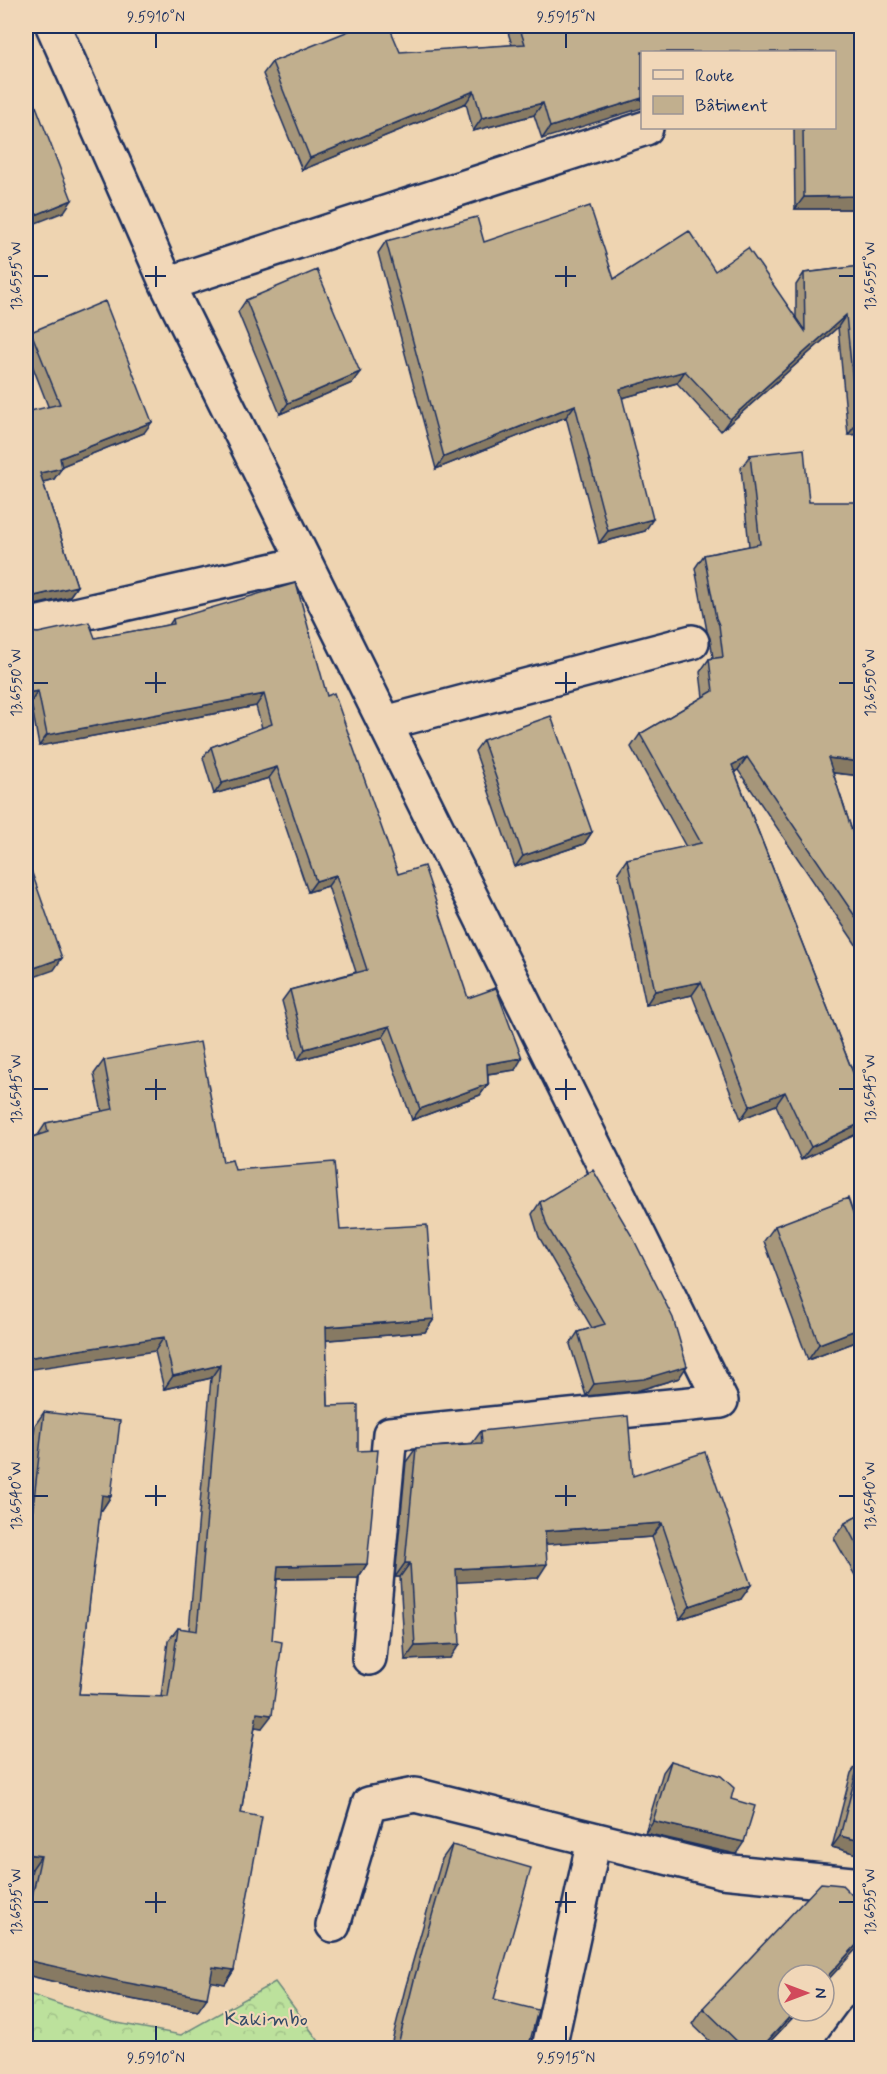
<svg xmlns="http://www.w3.org/2000/svg" width="887" height="2074" font-family="Mynerve,sans-serif">
<style>
.forest{fill:url(#forest-crowns);stroke:#6c887d;stroke-width:1.5}
.lines{fill:none;stroke-linecap:round;stroke-linejoin:round}
.minor-casing{stroke:#1b2f5e;stroke-width:38}
.minor{stroke:#f1d7b8;stroke-width:33}
.wall{fill:#a6967a;stroke:#1b2f5e;stroke-width:1.5}
.shaded-wall{fill:#877a63;stroke:#1b2f5e;stroke-width:1.5}
.building{fill:#c1af8e;stroke:#1b2f5e;stroke-width:1.5}
.ticks{fill:none;stroke:#1b2f5e;stroke-width:2}
.labels{text-anchor:middle;dominant-baseline:central;stroke-width:4.5;stroke-linejoin:round;paint-order:stroke}
.park-label{font-size:21px;fill:#334a67;stroke:#f1d7b8}
.neatline{fill:none;stroke:#1b2f5e;stroke-width:2}
.ticks-label{font-size:15px;text-anchor:middle;fill:#1b2f5e}
</style>
<defs>
<pattern id="forest-crowns" width="20" height="18" patternUnits="userSpaceOnUse" patternTransform="scale(1.5)"><rect width="20" height="18" fill="#bce19c"/><path d="M2 6a3 3 0 1 1 6 0M12 15a3 3 0 1 1 6 0" fill="none" stroke="#a1c189"/></pattern>
</defs>
<rect width="100%" height="100%" fill="#eed4b1"/>
<filter id="ink" filterUnits="userSpaceOnUse"><feTurbulence type="fractalNoise" baseFrequency=".0167" numOctaves="2"/><feDisplacementMap in="SourceGraphic" scale="12" xChannelSelector="R" yChannelSelector="G"/><feConvolveMatrix kernelMatrix="1 2 1 2 8 2 1 2 1" color-interpolation-filters="sRGB"/></filter>
<g filter="url(#ink)">
<path class="forest" d="M275 1982 324 2048H26V1993L112 2022 181 2035Z"/>
<g class="lines">
<g class="minor-casing">
<path id="minor" d="M53 26 167 284 721 1401 390 1434 369 1658
M167 284 646 128
M26 626 305 563
M385 723 692 642
M333 1925 369 1804 415 1795 722 1871 862 1885
M549 2048 594 1840
M842 2048 862 2021"/>
</g>
<use href="#minor" class="minor"/>
</g>
<path class="wall" d="M506 26H861V209H795L794 128H834V52H642L542 139 534 115 473 131 466 103 302 170 263 74 272 62 512 45Z
M386 241 484 242 614 279 715 271 796 318V285L804 273 861 266V434L848 435 838 327 721 431 677 383 622 398 645 531 599 543 566 417 436 469 378 253Z
M246 300 352 383 280 414 238 312Z
M31 332 144 433 62 466 54 479 43 482 77 586 69 597 26 607 48 406 26 349V339Z
M750 455 809 502 861 776 833 773 861 858V952L738 770 735 772 861 1093V1132L801 1160 776 1105 741 1119 692 995 646 1005 618 872 627 859 686 847 631 747 640 734 703 697 700 672 709 659 713 658 710 638 707 631 695 568 704 555 749 546 741 468Z
M173 619 327 696 398 874 468 998 515 1070 488 1074V1084L480 1095 412 1120 383 1037 298 1060 282 1001 290 990 356 972 328 886 308 892 269 778 214 794 203 758 211 747 262 728 256 706 39 746 31 702 26 703V631L28 632 95 638 169 625Z
M483 740 592 832 584 844 515 867 475 751Z
M104 1060 223 1162 235 1170 340 1230 434 1319 425 1332 326 1340 328 1406 358 1451 367 1564 358 1578 277 1579 262 1728 255 1727 241 1813 234 1970 225 1984 210 1981 198 2011 114 1996 26 1975V1897L32 1869 26 1868V1503L35 1425 44 1412 111 1496 102 1510 100 1509 79 1694 161 1697 168 1641 178 1628 189 1630 211 1378 164 1389 155 1351 38 1135 46 1123 102 1112 94 1074Z
M540 1202 679 1378 636 1391 586 1396 570 1344 578 1332 592 1328 539 1237 532 1214Z
M775 1226 861 1236V1340L808 1360 764 1241Z
M481 1431 633 1476 741 1599 680 1619 652 1537 546 1544 538 1578 456 1582 450 1658 405 1660 400 1577H395L406 1462 416 1448 471 1445Z
M861 1514V1586L834 1538 845 1523Z
M671 1761 736 1854 645 1833 663 1772Z
M859 1762H861V1855L832 1847 851 1773Z
M452 1845 494 1999 528 2049H390L405 1989 442 1859Z
M703 2008 788 2011H799L763 2049H718L692 2024Z"/>
<path class="shaded-wall" d="M474 91 466 103 302 170 310 158Z
M642 98V108L542 139 550 127Z
M543 103 534 115 473 131 482 118Z
M861 196V209H795L804 197Z
M72 200 64 212 26 227V219Z
M846 315 838 327 721 431 730 419Z
M685 371 677 383 611 401 620 389Z
M360 372 352 383 280 414 288 403Z
M575 405 566 417 436 469 444 457Z
M152 422 144 433 52 470 60 458Z
M857 423H861V434L848 435Z
M62 468 54 479 32 485 40 473Z
M653 519 645 531 599 543 608 531Z
M77 586 69 597 26 607V599L30 597Z
M38 691 31 702 26 703V693Z
M264 694 256 706 39 746 47 735Z
M747 757 738 770 723 778 732 765Z
M828 758 861 762V776L818 771Z
M277 767 269 778 214 794 222 783Z
M592 832 584 844 515 867 523 856Z
M336 875 328 886 308 892 316 881Z
M62 958 54 970 26 980V971Z
M701 982 692 995 646 1005 655 991Z
M390 1026 383 1037 298 1060 305 1049Z
M522 1058 515 1070 479 1075 487 1064Z
M488 1084 480 1095 412 1120 420 1109Z
M785 1092 776 1105 741 1119 750 1106Z
M861 1123V1132L801 1160 811 1147Z
M434 1319 425 1332 316 1341 326 1327Z
M861 1328V1340L808 1360 819 1344Z
M164 1337 155 1351 26 1370V1358Z
M220 1365 211 1378 164 1389 173 1376Z
M687 1366 679 1378 636 1391 586 1396 594 1384Z
M102 1495 111 1496 102 1510 92 1508Z
M662 1523 652 1537 536 1545 545 1531Z
M405 1563H410L400 1577H395Z
M367 1564 358 1578 269 1579 278 1566Z
M547 1564 538 1578 446 1583 456 1569Z
M751 1585 741 1599 680 1619 690 1606Z
M460 1644 450 1658 405 1660 415 1646Z
M257 1713 272 1715 262 1728 248 1726Z
M653 1821 744 1842 736 1854 645 1833Z
M840 1836 861 1841V1855L832 1847Z
M26 1854 41 1856 32 1869 26 1868Z
M861 1940V1944L824 1984V1980Z
M26 1960 207 1998 198 2011 114 1996 26 1975Z
M213 1967 234 1970 225 1984 203 1980Z
M795 2011H799L763 2049H760Z"/>
<path class="building" d="M361 26H389L400 52 525 44 519 26H861V196L804 197 803 128H834V52H642V98L550 127 543 103 482 118 474 91 310 158 272 62Z
M26 80 72 200 26 219Z
M590 206 614 279 689 231 715 271 748 248 805 331 804 273 861 266V423H857L846 315 730 419 685 371 620 389 653 519 608 531 575 405 444 457 386 241 477 217 484 242Z
M317 270 360 372 288 403 246 300Z
M105 301 152 422 60 458 62 468 40 473 77 586 30 597 26 599V412L60 404 31 332Z
M804 449 809 502H861V762L828 758 861 858V925L747 757 732 765 861 1093V1123L811 1147 785 1092 750 1106 701 982 655 991 627 859 701 843 640 734 713 691 709 659 723 657 719 625 716 618 704 555 760 544 750 455Z
M296 583 327 696 334 693 398 874 424 866 468 998 496 988 522 1058 487 1064 488 1084 420 1109 390 1026 305 1049 290 990 367 970 336 875 316 881 277 767 222 783 211 747 272 724 264 694 47 735 38 691 26 693V631L28 632 38 633 89 622 95 638 174 624 173 619Z
M551 716 592 832 523 856 483 740Z
M26 856 62 958 26 971Z
M200 1042 223 1162 232 1160 235 1170 334 1162 340 1230 427 1225 434 1319 326 1327 328 1406 358 1405V1451L378 1450 367 1564 278 1566 272 1640 282 1642 272 1715 257 1713 241 1813 262 1817 234 1970 213 1967 207 1998 123 1982 26 1960V1924L41 1856 26 1854V1569L44 1412 120 1421 111 1496 102 1495 79 1694 168 1697 178 1628 197 1631 220 1365 173 1376 164 1337 26 1358V1139L48 1132 46 1123 113 1109 104 1060Z
M593 1170 633 1238 673 1318 687 1366 644 1379 594 1384 578 1332 605 1324 547 1226 540 1202Z
M848 1198 861 1236V1328L819 1344 775 1226Z
M628 1416 633 1476 705 1452 751 1585 690 1606 662 1523 545 1531 547 1564 456 1569 460 1644 415 1646 410 1563H405L416 1448 482 1444 481 1431Z
M861 1514V1553L845 1523Z
M671 1761 721 1776 734 1788 731 1799 755 1806 744 1842 653 1821Z
M859 1762H861V1841L840 1836Z
M452 1845 531 1868 494 1999 538 2010 528 2049H397L415 1976Z
M821 1883 842 1885 861 1904V1940L824 1980V1975H788V2011H795L760 2049H745L703 2008Z"/>
</g>
<path class="ticks" d="M156 33V48M566 33V48M156 266V287M566 266V287M33 276H48M145 276H166M555 276H576M839 276H854M156 672V693M566 672V693M33 683H48M145 683H166M555 683H576M839 683H854M156 1079V1100M566 1079V1100M33 1089H48M145 1089H166M555 1089H576M839 1089H854M156 1485V1506M566 1485V1506M33 1496H48M145 1496H166M555 1496H576M839 1496H854M156 1892V1913M566 1892V1913M33 1902H48M145 1902H166M555 1902H576M839 1902H854M156 2026V2041M566 2026V2041"/>
<g class="labels">
<g class="park-label">
<text x="266" y="2019">Kakimbo</text>
</g>
</g>
<rect width="887" height="2074" fill="none" stroke="#f1d7b8" stroke-width="66"/>
<rect x="641" y="51" width="195" height="78" fill="#f1d7b8" stroke="#9b9494" stroke-width="1.5"/>
<rect x="653" y="70" width="30" height="9" fill="#f1d7b8" stroke="#9b9494" stroke-width="1.5"/>
<text x="695" y="81" font-size="18" fill="#1b2f5e">Route</text>
<rect x="653" y="96" width="30" height="18" fill="#c1af8e" stroke="#9b9494" stroke-width="1.5"/>
<text x="695" y="111" font-size="18" fill="#1b2f5e">Bâtiment</text>
<g transform="translate(806 1993) rotate(90)"><circle r="28" fill="#f1d7b8" stroke="#9b9494" stroke-width="1.5"/>
<path d="M0-4.5L10 22L0 15L-10 22Z" fill="#d1495b"/>
<text y="-9" font-size="16" font-weight="bold" text-anchor="middle" fill="#1b2f5e">N</text>
</g>
<rect x="33" y="33" width="821" height="2008" class="neatline"/>
<g class="ticks-label">
<text x="156" y="22">9.5910°N</text>
<text x="566" y="22">9.5915°N</text>
<text transform="translate(870 276) rotate(-90)" y="5">13.6555°W</text>
<text transform="translate(16 276) rotate(-90)" y="5">13.6555°W</text>
<text transform="translate(16 683) rotate(-90)" y="5">13.6550°W</text>
<text transform="translate(870 683) rotate(-90)" y="5">13.6550°W</text>
<text transform="translate(870 1089) rotate(-90)" y="5">13.6545°W</text>
<text transform="translate(16 1089) rotate(-90)" y="5">13.6545°W</text>
<text transform="translate(870 1496) rotate(-90)" y="5">13.6540°W</text>
<text transform="translate(16 1496) rotate(-90)" y="5">13.6540°W</text>
<text transform="translate(870 1902) rotate(-90)" y="5">13.6535°W</text>
<text transform="translate(16 1902) rotate(-90)" y="5">13.6535°W</text>
<text x="156" y="2063">9.5910°N</text>
<text x="566" y="2063">9.5915°N</text>
</g>
</svg>
